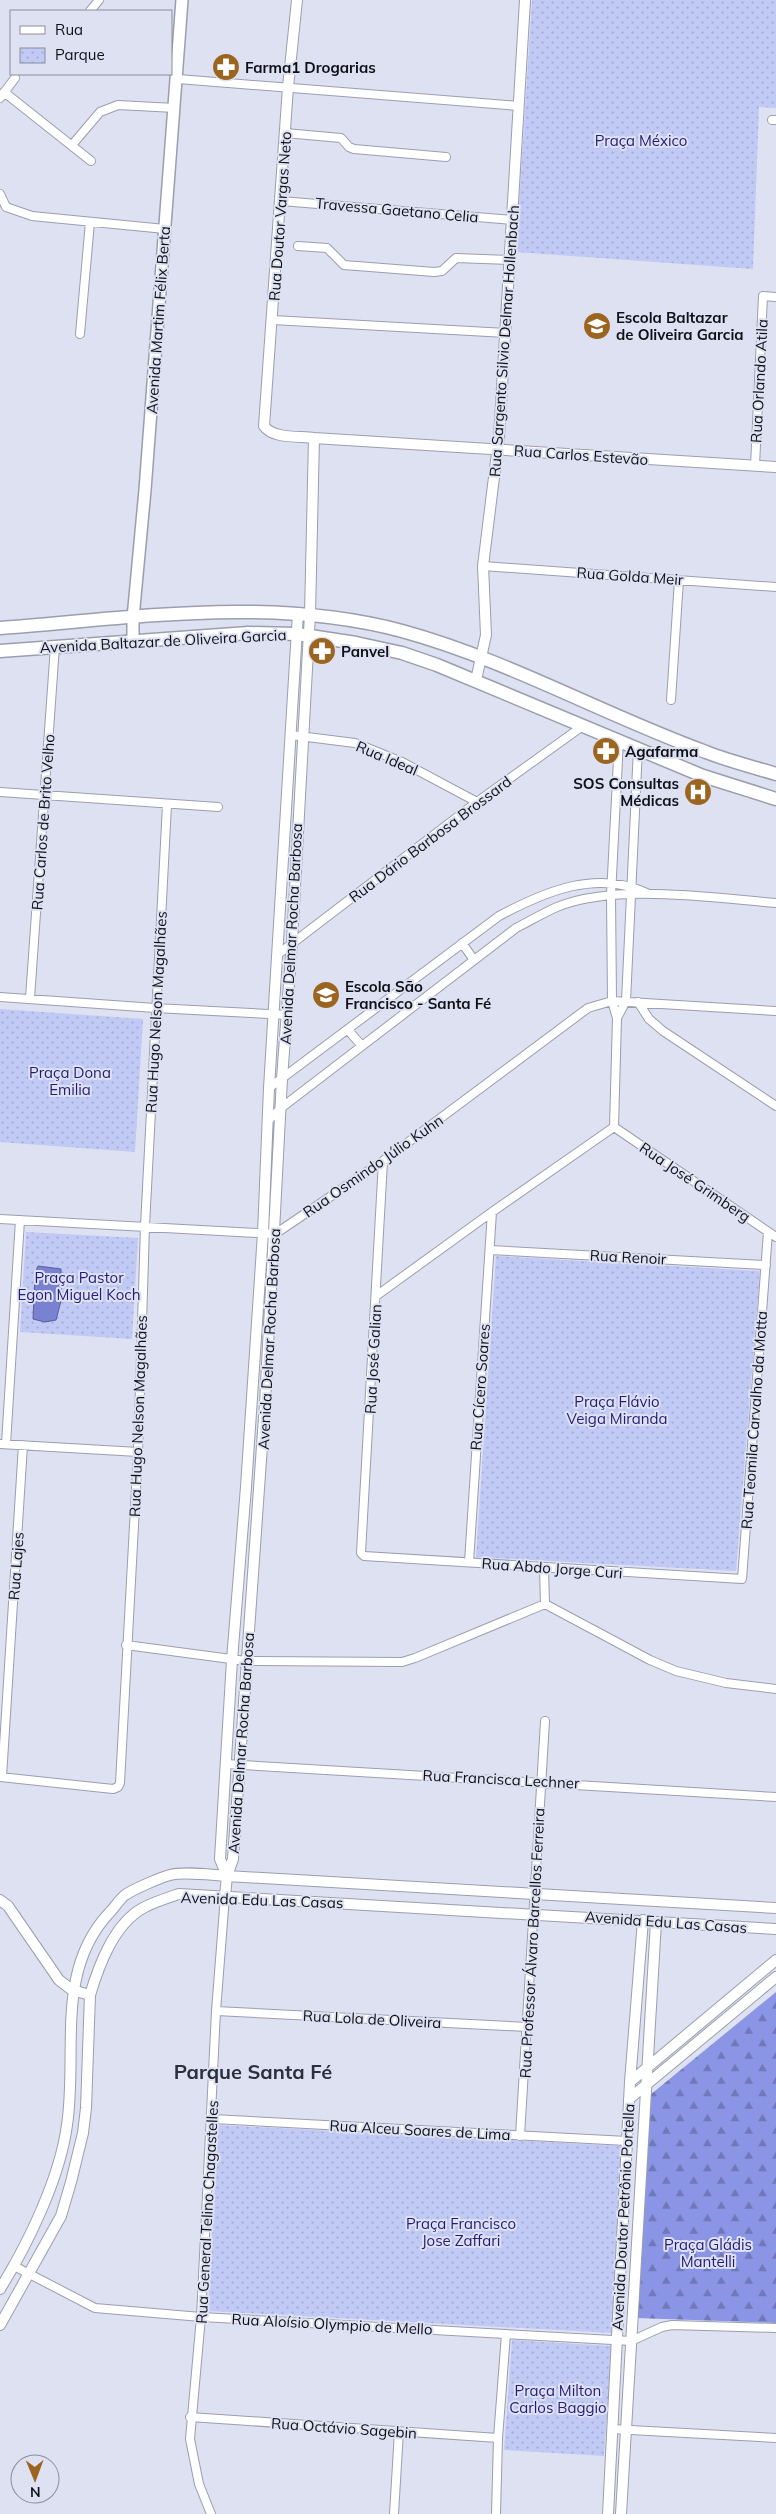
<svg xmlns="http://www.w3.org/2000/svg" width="776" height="2514" font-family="Mulish,sans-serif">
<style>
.forest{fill:url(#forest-firs)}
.park{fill:url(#park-dots)}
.water{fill:#7882d0;stroke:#596098}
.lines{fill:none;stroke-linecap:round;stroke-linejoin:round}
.minor-casing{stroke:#9b9eae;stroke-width:10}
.tertiary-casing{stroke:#9b9eae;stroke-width:12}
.secondary-casing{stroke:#9b9eae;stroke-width:14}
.primary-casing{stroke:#9b9eae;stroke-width:15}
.minor{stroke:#fff;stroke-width:8}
.tertiary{stroke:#fff;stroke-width:10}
.secondary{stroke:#fff;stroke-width:11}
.primary{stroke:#fff;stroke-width:12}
.labels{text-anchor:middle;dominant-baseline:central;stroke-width:4;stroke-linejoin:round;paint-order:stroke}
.poi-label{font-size:15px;font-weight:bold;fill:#101117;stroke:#dde1f2;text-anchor:start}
.park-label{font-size:15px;fill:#241c78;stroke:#dde1f2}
.street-label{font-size:15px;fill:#101117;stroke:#dde1f2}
.district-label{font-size:20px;font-weight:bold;fill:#2c2f3c;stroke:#dde1f2}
</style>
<defs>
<pattern id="forest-firs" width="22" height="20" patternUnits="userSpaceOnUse" patternTransform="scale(1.25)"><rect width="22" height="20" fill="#8a95e5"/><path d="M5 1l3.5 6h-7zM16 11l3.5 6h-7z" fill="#6f78b9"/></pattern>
<pattern id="park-dots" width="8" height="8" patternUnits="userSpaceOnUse" patternTransform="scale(1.25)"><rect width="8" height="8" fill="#c1c9f5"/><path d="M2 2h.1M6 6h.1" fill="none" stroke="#a5acd1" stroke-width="1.8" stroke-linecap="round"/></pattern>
</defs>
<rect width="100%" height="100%" fill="#dde1f2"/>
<path class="forest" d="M776 1992V2323L636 2318 650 2095Z"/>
<path class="park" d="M532 0H776V108L759 107 753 269 516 252Z
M0 1009 143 1019 135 1152 0 1142Z
M26 1232 138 1238 132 1339 20 1332Z
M496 1256 760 1271 736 1571 476 1557Z
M218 2125 622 2146 612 2333 208 2311Z
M512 2340 612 2346 604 2456 504 2450Z"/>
<path class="water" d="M38 1266 61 1269V1301L56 1320 45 1322 33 1319 35 1274Z"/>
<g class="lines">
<g class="minor-casing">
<path id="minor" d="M90 11 99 0
M178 79 519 106
M4 92 91 161
M0 98 15 78
M772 120H776
M285 133 341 138 349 147 354 149 446 157
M72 145 100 112 118 105 175 108
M0 194 6 207 32 216 165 229
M281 201 513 220
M298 246 327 248 344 265 434 272 442 271 456 258 510 260
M273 320 506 333
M80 334 90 222
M755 466 763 296 776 297
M483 566 776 587
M671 700 679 580
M291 735 355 743 402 762 477 802
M0 792 218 807
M462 943 474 960
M277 955 477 802 584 725
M0 997 155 1008 288 1015
M30 998 55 646
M638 1002 649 1019 663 1031 776 1106
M617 1018 626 1001 638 748
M348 1030 362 1046
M269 1088 499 916C544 892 596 869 647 893
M268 1121 281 1108 516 928C530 921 543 913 557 907 615 883 713 898 776 903
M614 1127 617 1018 612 1001 611 895 619 740
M614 1127 776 1237
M383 1161 361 1553 364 1556 742 1579 768 1232
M0 1219 275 1234 383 1161 588 1008 612 1001 776 1011
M490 1250 766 1265
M376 1296 492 1212 614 1127
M0 1444 138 1452
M6 1444 20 1220
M469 1562 492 1212
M544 1568 545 1604
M545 1604 650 1660 676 1671 726 1683 776 1689
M126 1645 246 1661 402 1662 415 1658 545 1604
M226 1764 776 1797
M0 1777 113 1789 118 1787 120 1783 138 1452 145 1226 167 805
M2 1777 23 1445
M216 2011 527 2027
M213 2119 627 2141
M520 2136 545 1721
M14 2266 95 2308 201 2317 631 2341 662 2327 672 2325 776 2328
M190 2417 498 2438
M612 2429 776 2438
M211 2514 199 2484 190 2439 201 2317 216 2011 225 1896
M394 2514 399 2431
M496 2514 498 2438 506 2334"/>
</g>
<g class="tertiary-casing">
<path id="tertiary" d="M297 0 288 87 264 426C273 439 299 436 314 438L776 467
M476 680 486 635 483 566 499 437 525 0
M227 1876 220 1859 232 1660 246 1487 263 1233 269 1088 298 613
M225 1896 227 1876 233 1859 265 1403 282 1079 292 942 310 614 314 438
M0 1900 8 1906 59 1980 72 1990 90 1995
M630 2082 776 1960
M629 2099 776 1977
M0 2289C28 2244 60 2178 67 2125 78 2052 54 1971 110 1912 115 1907 119 1900 125 1895 134 1889 159 1878 170 1875 184 1871 211 1875 227 1876L776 1908
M0 2325 61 2216 71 2182 83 2133 86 2108 90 1995C99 1965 114 1924 143 1908 154 1902 167 1898 179 1894L776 1929
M608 2514 630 2082 643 1920
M621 2514 656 1922"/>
</g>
<g class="secondary-casing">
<path id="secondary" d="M133 640V618L145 490 182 0"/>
</g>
<g class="primary-casing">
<path id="primary" d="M0 628C133 618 271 596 402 631 508 660 604 715 706 752 729 761 753 767 776 774
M0 651 248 633 297 634 356 643 402 653 437 665 703 776 776 799"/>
</g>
<use href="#minor" class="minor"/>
<use href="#tertiary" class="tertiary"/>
<use href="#secondary" class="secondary"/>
<use href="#primary" class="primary"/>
</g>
<defs>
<g id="pharmacy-disc" transform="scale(1.4375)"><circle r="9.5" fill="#9b641f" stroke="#dde1f2"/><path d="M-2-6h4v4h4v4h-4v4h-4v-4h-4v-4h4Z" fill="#fff"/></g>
<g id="school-disc" transform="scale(1.4375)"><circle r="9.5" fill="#9b641f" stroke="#dde1f2"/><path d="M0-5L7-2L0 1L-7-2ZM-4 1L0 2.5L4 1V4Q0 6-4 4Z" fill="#fff"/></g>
<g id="hospital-disc" transform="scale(1.4375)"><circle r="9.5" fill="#9b641f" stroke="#dde1f2"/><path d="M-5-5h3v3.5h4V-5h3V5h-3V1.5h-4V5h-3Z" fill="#fff"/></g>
</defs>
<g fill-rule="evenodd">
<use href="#pharmacy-disc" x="226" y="67"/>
<use href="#school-disc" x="597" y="326"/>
<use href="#pharmacy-disc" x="322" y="651"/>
<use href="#pharmacy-disc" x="606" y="751"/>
<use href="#hospital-disc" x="698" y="792"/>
<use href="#school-disc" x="326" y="995"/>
</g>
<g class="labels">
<g class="poi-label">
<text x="245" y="67">Farma1 Drogarias</text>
<text x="616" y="317">Escola Baltazar<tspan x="616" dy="17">de Oliveira Garcia</tspan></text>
<text x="341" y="651">Panvel</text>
<text x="625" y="751">Agafarma</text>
<text x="679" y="783" text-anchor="end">SOS Consultas<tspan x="679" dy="17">Médicas</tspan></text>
<text x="345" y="986">Escola São<tspan x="345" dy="17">Francisco - Santa Fé</tspan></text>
</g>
<g class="park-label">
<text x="641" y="140">Praça México</text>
<text x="70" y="1072">Praça Dona<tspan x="70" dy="17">Emilia</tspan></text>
<text x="79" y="1277">Praça Pastor<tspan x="79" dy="17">Egon Miguel Koch</tspan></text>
<text x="617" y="1401">Praça Flávio<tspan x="617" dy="17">Veiga Miranda</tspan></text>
<text x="461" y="2223">Praça Francisco<tspan x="461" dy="17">Jose Zaffari</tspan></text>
<text x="708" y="2244">Praça Gládis<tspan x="708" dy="17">Mantelli</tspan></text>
<text x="558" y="2390">Praça Milton<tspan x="558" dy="17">Carlos Baggio</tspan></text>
</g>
<g class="street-label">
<text transform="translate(397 210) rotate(5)">Travessa Gaetano Celia</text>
<text transform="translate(280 216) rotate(-86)">Rua Doutor Vargas Neto</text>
<text transform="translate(158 320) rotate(-86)">Avenida Martim Félix Berta</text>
<text transform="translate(504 341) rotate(-86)">Rua Sargento Silvio Delmar Hollenbach</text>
<text transform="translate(759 381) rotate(-87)">Rua Orlando Atila</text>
<text transform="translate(581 455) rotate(4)">Rua Carlos Estevão</text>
<text transform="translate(630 576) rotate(4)">Rua Golda Meir</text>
<text transform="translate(163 641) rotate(-3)">Avenida Baltazar de Oliveira Garcia</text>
<text transform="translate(387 758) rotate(23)">Rua Ideal</text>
<text transform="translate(43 822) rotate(-86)">Rua Carlos de Brito Velho</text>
<text transform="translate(430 839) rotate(-37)">Rua Dário Barbosa Brossard</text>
<text transform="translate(291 934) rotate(-87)">Avenida Delmar Rocha Barbosa</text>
<text transform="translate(156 1012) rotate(-87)">Rua Hugo Nelson Magalhães</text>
<text transform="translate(373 1166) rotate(-35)">Rua Osmindo Júlio Kuhn</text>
<text transform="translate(695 1182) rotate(34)">Rua José Grimberg</text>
<text transform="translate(628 1257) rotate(3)">Rua Renoir</text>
<text transform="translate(269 1339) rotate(-87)">Avenida Delmar Rocha Barbosa</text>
<text transform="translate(373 1359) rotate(-87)">Rua José Galian</text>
<text transform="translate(480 1387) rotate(-86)">Rua Cícero Soares</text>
<text transform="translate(138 1416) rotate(-88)">Rua Hugo Nelson Magalhães</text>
<text transform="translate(754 1420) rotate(-86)">Rua Teomila Carvalho da Motta</text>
<text transform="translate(16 1566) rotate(-86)">Rua Lajes</text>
<text transform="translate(552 1568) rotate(4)">Rua Abdo Jorge Curi</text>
<text transform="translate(241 1743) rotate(-86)">Avenida Delmar Rocha Barbosa</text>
<text transform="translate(501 1779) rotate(3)">Rua Francisca Lechner</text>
<text transform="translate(262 1900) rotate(2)">Avenida Edu Las Casas</text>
<text transform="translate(666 1922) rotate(4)">Avenida Edu Las Casas</text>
<text transform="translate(532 1943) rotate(-87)">Rua Professor Álvaro Barcellos Ferreira</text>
<text transform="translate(372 2019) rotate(3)">Rua Lola de Oliveira</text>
<text transform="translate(420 2130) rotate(3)">Rua Alceu Soares de Lima</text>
<text transform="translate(207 2212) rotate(-87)">Rua General Telino Chagastelles</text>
<text transform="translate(623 2217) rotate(-87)">Avenida Doutor Petrônio Portella</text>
<text transform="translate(332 2324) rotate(3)">Rua Aloísio Olympio de Mello</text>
<text transform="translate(344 2428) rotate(4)">Rua Octávio Sagebin</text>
</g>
<g class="district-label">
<text x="253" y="2071">Parque Santa Fé</text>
</g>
</g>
<rect x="10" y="10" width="162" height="65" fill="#dde1f2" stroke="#8b8e9a"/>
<rect x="20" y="26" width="25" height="8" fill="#ffffff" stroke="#8b8e9a"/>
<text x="55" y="35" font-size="15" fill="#101117">Rua</text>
<rect x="20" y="48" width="25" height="15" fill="url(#park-dots)" stroke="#8b8e9a"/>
<text x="55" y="60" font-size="15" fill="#101117">Parque</text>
<g transform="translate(35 2479) rotate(179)"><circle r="24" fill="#dde1f2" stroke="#8b8e9a"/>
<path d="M0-4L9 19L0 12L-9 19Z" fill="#9b641f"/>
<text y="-8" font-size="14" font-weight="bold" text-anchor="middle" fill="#101117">N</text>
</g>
</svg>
